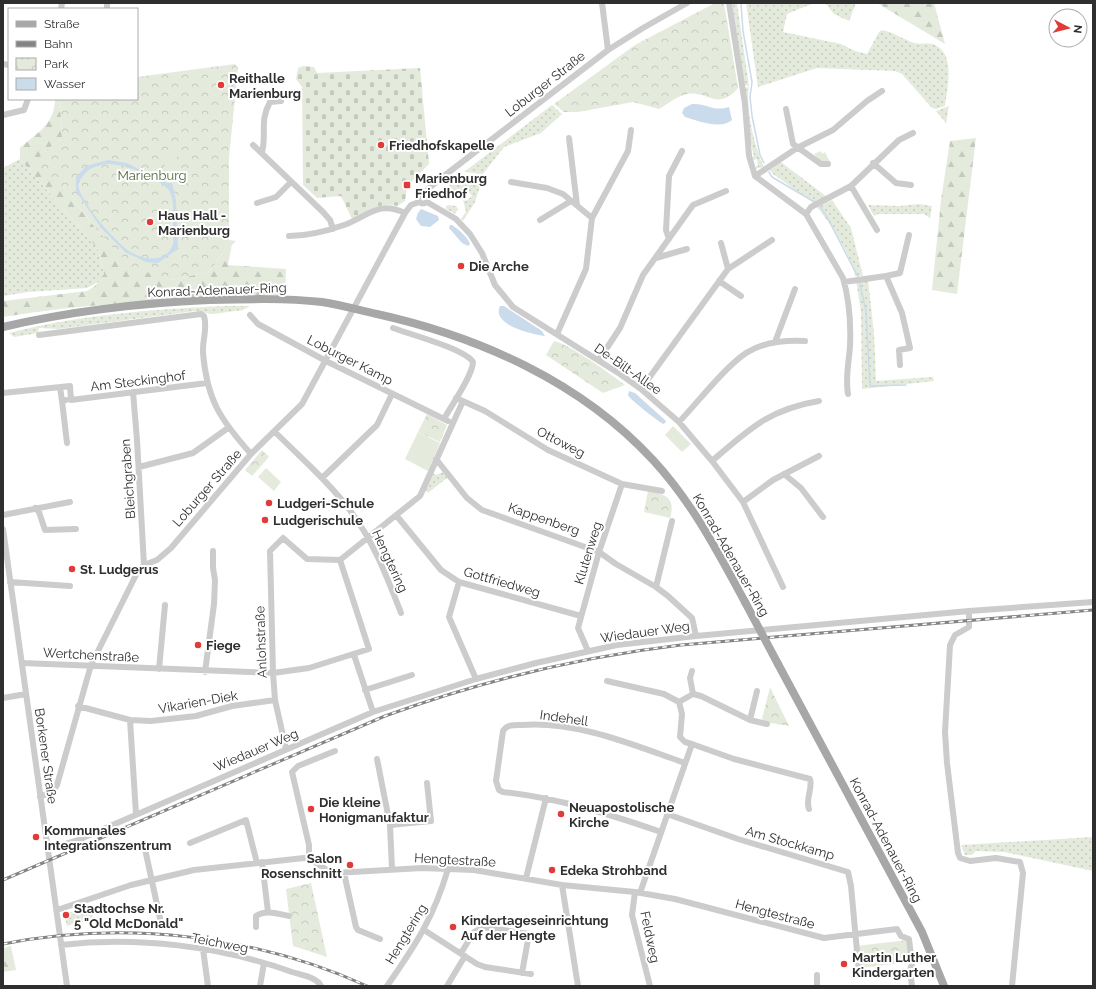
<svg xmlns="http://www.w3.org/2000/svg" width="1096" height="989" font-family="Raleway,sans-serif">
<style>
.grass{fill:url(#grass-dots)}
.forest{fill:url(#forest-firs)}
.cemetery{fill:url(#cemetery-stones)}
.park{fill:url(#park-crowns)}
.garden{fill:#e4ebdd}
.water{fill:#cadbeb;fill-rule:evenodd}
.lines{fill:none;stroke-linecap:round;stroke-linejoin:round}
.stream{stroke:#cadbeb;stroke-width:1.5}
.minor{stroke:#ccc;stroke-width:6}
.major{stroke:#a7a7a7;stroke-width:8}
.rail-casing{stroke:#848484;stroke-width:3}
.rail{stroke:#fff;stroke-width:1.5;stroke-dasharray:4.5;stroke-linecap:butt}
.major-bridge{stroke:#a7a7a7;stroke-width:8}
.poi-dot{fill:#df3b38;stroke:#fff;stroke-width:1.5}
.labels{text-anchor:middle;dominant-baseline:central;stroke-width:4;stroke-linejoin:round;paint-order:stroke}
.poi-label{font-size:13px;font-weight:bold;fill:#2f2f2f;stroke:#fff;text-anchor:start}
.street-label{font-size:13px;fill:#2f2f2f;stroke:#fff}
.park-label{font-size:13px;fill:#4e693e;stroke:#fff}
</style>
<defs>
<pattern id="grass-dots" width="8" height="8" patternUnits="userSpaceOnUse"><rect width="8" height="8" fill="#e4ebdd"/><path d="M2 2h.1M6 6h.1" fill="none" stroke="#c4cabe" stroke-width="1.8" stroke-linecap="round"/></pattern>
<pattern id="forest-firs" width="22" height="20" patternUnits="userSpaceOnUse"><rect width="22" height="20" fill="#e4ebdd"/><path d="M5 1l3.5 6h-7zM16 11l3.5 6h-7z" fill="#c4cabe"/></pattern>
<pattern id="cemetery-stones" width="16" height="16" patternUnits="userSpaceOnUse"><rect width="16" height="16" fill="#e4ebdd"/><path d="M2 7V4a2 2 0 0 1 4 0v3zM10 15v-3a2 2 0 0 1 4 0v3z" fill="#c4cabe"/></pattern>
<pattern id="park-crowns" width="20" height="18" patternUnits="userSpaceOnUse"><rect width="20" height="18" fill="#e4ebdd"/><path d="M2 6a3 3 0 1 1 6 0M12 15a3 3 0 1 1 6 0" fill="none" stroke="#c4cabe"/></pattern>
</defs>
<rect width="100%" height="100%" fill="#fff"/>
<path class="grass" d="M732 3H737L749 86 744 85Z
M746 3H814L787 14 783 32 841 44 855 51 867 54 879 32 882 30C893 32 903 39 914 43 920 45 929 42 935 45 956 55 947 88 945 106L936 109 932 108 902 74 895 71 817 68 758 87Z
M825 3H856L849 21 834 14Z
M749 87C745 106 755 150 764 167L755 169V167L758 166 757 159 753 160 752 157 754 156 749 136 744 88Z
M552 105 562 114 541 133 504 147 483 174 464 172Z
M949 106 946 123 936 111Z
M20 159 98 249 104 274 100 281 87 288 28 292 3 296V168Z
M781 162 827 197 814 203 773 174 770 170Z
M464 174 483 177 475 202 463 221 461 219 466 212 463 200 466 201 472 196 466 188 459 193 462 197 459 200 454 199 453 194 437 195Z
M832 200 851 228 863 276H855C851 255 831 224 817 207Z
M919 204 932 206 930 218 924 214H878L874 216 868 205 900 206Z
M448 205 456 206 458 209 455 214 445 208Z
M868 280 874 333 876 381 933 377 934 381 862 389 861 311 856 281Z
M227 306H250L243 310 213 314 195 311 58 329 39 328 38 333 14 337 9 333C80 315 153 309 227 306Z
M443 472 448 477 428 493 425 489 432 473 436 475Z
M1093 837V871L1004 852 976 851 972 855H965L961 845Z
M89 906 94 920 75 923 67 926 64 914Z"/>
<path class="forest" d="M877 3H934L945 44Z
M55 99H60L62 139 42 153 67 191 73 196 77 205 98 231 133 267 172 280 207 272 212 269 220 256 232 244 228 265 286 269 285 297C190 299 97 301 3 317V301L87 291 95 286 104 274 98 249 20 159V148C37 133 55 124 55 99Z
M976 138 957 294 932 290 941 200 950 141Z
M11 946 16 970 3 972V948Z"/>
<path class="cemetery" d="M303 66 314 67 317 73 420 68 429 164 407 186 405 201 397 206C380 201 366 212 352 219L341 196 317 198 303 185 302 87 296 79 298 68Z"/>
<path class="park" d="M715 3H724L738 88C718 112 707 90 687 94 677 96 668 104 659 109L633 102 578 112H564L554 104 635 45Z
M235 64 238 68 229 157V240L236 241 220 256 212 269 207 272 172 280 133 268 98 231 77 205 73 196 40 174 37 164 42 153 62 139 60 99H137V77Z
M554 341C571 345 609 373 625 385L603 393 546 355Z
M427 414 447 425 440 442 418 432Z
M262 450 269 457 252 476 245 470Z
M648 491C666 494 676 498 670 518L644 512Z
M770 687 789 726 765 722 762 719Z
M311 883 327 957 293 946 286 889Z
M908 940 911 962 858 968 856 946Z"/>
<path class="garden" d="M177 150V167L165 168 163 152Z
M821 151 822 154 825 152 830 162H821L814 154Z
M673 426 691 444 682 452 665 435Z
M418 432 440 443 428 471 405 459Z
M266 468 281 482 274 491 258 477Z"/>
<path class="water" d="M692 104C708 103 712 112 729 107L732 120C721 130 698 121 685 117L682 113 684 108Z
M108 160 127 163 166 183H172L176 200 178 249 158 263 146 262 125 252 101 228 76 191V177L86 166ZM106 164C126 164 155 176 169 190 175 202 173 216 173 229 173 234 174 240 173 244 166 265 140 260 126 249 111 236 83 205 78 186 84 170 91 167 106 164Z
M421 209 438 216 439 220 430 227 421 226 416 219 418 213Z
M450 225H452C458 229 468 237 470 244L468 246 462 243 449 228Z
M500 306H504L542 331 545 336C531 334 491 325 500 306Z
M629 391 635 393 666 421 665 423 663 424C657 420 630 400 628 395Z"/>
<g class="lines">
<path class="stream" d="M741 3 743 31 752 82 750 97 752 116 760 155 764 163
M769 172 772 177 816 203
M819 205 827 217 858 277
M859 281 866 311 870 386 906 385"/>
<path class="minor" d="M107 3V9
M602 3 608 50
M729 3 745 104 749 156 755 176 806 214 843 278C849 299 851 324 850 346 849 362 845 378 848 394
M61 9 62 3
M3 64 9 65
M786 109 793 144 821 164H828
M3 115 24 110 28 99
M569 138 577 205
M253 145 323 212 330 220 333 229
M262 152C267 133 259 122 270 102L281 101
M873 163 896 183 911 185
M755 176 797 148 833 130 867 101 882 91
M511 182 547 188 563 194 592 218
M851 186 877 230
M418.5 199a4.5 4.5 0 1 1 9 0a4.5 4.5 0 1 1-9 0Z
M425 195 428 189 440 179 608 50 643 28 687 3
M427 202 456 219 470 234 482 253 495 285 513 307 620 374 641 389 679 422 712 461 743 502 783 587
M257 203 276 197 291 182
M806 214 811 207 851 186 899 140 913 133
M540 220 571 201
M289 236C308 236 327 231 344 225 368 216 379 200 405 213
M669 239 666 230 669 176 682 151
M721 243 728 269
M656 258 687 249
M886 276 900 273 909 235
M719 281 741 296
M844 282 886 276 902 313 910 348 899 350 900 365
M250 315 258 324 326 361 444 419
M393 328C409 334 465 349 473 362 473 375 451 406 444 419L448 421
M557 334 586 269 592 218 628 151 631 130
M39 335 201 314 204 316C208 329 202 340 203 353 207 400 220 419 251 454
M775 342 795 289
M599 360 620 328 643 275 693 205 726 191
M60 387 62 401 66 400
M641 389 728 269 772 240
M133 392 137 440 144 565
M3 393 70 386 71 400 207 383
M456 398 485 411 548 450 622 484 662 491
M62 401 67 443
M679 422C698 402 724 368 746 353 763 342 785 340 805 341
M275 432C300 457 328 481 349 509 373 540 387 577 401 613
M436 459 467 498 482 510 599 552 616 564 656 587 668 596 692 618 696 636
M712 461C749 429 770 409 819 401
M139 467 193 453 228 428
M784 474 801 488 823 517
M322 478 377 425 392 394
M743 502 773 480 819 456
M35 508 39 512 45 530 76 529
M3 515 70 502
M396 515 441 570 459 582 581 616
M3 529 67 986
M340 560 420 496 463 401
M10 582 70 586
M459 582 449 617 476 679
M656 587 672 521
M969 611V627L955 635 950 645 945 732 947 763 958 853 960 858 970 861 996 858 1020 862 1023 873 1012 986
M588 651 578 628 599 552 622 484
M354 655 373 712
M22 663 273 673 309 668 369 649 340 560
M159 669 165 605
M692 671 690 678 693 694
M205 672 214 604 215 580 213 568V551
M607 681 664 694 679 702 682 714 680 737 685 742 692 744 640 893
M365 690 412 675
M3 698 26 694
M679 702 693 694 701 696 750 720 757 691
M78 706 130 720 151 721 196 716 232 706 275 700
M130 720 136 814
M750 720 767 724
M692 744 734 759 810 779C813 789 805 799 809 809
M286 749 275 700 273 673 270 551 283 538 307 559 340 560
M377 759 390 825 392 869
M40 797 53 791 57 785 91 665 138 571 144 565 157 560 171 548 251 454 302 404 405 213 411 205 419 202
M667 814 738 839 848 872 851 886 859 973
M390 825 431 821 427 783
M661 832C609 814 558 798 503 792L499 790 496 781 503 731C507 724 515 725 522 725 578 721 633 745 685 763
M190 843 246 820 257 863
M48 849 78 840 373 712 476 679 536 663 617 645 696 636 969 611 1093 602
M145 849 161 923
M309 858V845L292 772 298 766 335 751
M262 862 268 912
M344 873 356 927 358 930 380 939
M526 878 546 798
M562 885 578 986
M635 892 632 915 650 986
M57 910 131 885 194 870 304 858C316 859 323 871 335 873L422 868 474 870 562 885 635 892 675 899 824 938 897 929 901 936 909 939 912 964 910 970 912 986
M256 927V916C266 909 278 914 289 916
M424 930 477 964 485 967 531 974
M61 945C137 936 220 946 292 972 301 975 317 977 321 986
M203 949 208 986
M461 953 474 932 483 927 529 934 522 973
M260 986 264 963
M387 986C415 946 434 917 448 869
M447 986 465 956
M817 986V975"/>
<path class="major" d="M3 327C71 311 140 303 209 300 247 299 285 298 322 302 341 305 359 310 377 314 480 337 581 382 653 460 692 502 718 552 745 602
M778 664 922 932 944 986"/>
<g class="rail-casing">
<path id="rail" d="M3 880 385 716C481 681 579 657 681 645L1093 610
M3 944C125 920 254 935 367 986"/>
</g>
<use href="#rail" class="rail"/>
<path class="major-bridge" d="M745 602 778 664"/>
</g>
<g class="poi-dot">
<circle cx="221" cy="85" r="4"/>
<circle cx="381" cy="145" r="4"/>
<rect x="403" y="181" width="8" height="8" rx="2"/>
<circle cx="150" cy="222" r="4"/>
<circle cx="461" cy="266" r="4"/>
<circle cx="269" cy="503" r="4"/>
<circle cx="265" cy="520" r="4"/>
<circle cx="72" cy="569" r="4"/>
<circle cx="198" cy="645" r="4"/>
<circle cx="311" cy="809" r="4"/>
<circle cx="561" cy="814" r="4"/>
<circle cx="36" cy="837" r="4"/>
<circle cx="350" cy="865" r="4"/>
<circle cx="552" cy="870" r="4"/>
<circle cx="66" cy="915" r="4"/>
<circle cx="453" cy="927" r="4"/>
<circle cx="844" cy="964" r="4"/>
</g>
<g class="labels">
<g class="poi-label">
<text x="229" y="78">Reithalle<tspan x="229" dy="15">Marienburg</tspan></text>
<text x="389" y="145">Friedhofskapelle</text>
<text x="415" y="178">Marienburg<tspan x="415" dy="15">Friedhof</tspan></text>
<text x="158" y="215">Haus Hall -<tspan x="158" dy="15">Marienburg</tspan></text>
<text x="469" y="266">Die Arche</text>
<text x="277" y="503">Ludgeri-Schule</text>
<text x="273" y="520">Ludgerischule</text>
<text x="80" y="569">St. Ludgerus</text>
<text x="206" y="645">Fiege</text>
<text x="319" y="802">Die kleine<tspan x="319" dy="15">Honigmanufaktur</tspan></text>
<text x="569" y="807">Neuapostolische<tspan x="569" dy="15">Kirche</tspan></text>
<text x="44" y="830">Kommunales<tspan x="44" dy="15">Integrationszentrum</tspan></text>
<text x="342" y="858" text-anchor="end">Salon<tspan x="342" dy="15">Rosenschnitt</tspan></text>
<text x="560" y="870">Edeka Strohband</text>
<text x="74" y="908">Stadtochse Nr.<tspan x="74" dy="15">5 "Old McDonald"</tspan></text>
<text x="461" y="920">Kindertageseinrichtung<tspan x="461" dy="15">Auf der Hengte</tspan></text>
<text x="852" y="957">Martin Luther<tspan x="852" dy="15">Kindergarten</tspan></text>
</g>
<g class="street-label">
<text transform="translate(545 84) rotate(-38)">Loburger Straße</text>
<text transform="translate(217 290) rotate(-2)">Konrad-Adenauer-Ring</text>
<text transform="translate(350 360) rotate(27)">Loburger Kamp</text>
<text transform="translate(628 369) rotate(35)">De-Bilt-Allee</text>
<text transform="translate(138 381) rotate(-7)">Am Steckinghof</text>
<text transform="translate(561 442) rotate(27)">Ottoweg</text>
<text transform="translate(128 479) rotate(-94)">Bleichgraben</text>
<text transform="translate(207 488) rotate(-49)">Loburger Straße</text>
<text transform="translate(544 519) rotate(19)">Kappenberg</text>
<text transform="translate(588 553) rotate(-73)">Klutenweg</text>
<text transform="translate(731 555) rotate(60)">Konrad-Adenauer-Ring</text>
<text transform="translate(390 561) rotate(65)">Hengtering</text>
<text transform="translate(502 582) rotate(16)">Gottfriedweg</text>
<text transform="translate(645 632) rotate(-8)">Wiedauer Weg</text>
<text transform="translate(261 642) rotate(-92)">Anlohstraße</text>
<text transform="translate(91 655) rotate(3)">Wertchenstraße</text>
<text transform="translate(198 702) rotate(-10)">Vikarien-Diek</text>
<text transform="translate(564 718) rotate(8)">Indehell</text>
<text transform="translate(256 750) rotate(-23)">Wiedauer Weg</text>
<text transform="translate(46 756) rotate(82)">Borkener Straße</text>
<text transform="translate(886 840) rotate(62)">Konrad-Adenauer-Ring</text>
<text transform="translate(790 843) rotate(16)">Am Stockkamp</text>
<text transform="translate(455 860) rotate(3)">Hengtestraße</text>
<text transform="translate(775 914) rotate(15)">Hengtestraße</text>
<text transform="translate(406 934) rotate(-59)">Hengtering</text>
<text transform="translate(650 937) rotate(78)">Feldweg</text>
<text transform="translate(220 943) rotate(11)">Teichweg</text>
</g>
<g class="park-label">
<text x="152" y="175">Marienburg</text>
</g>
</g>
<rect width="1096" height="989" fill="none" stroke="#2f2f2f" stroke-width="8"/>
<rect x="8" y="8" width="130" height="92" fill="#ffffff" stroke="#acacac"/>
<rect x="16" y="21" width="20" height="6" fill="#a7a7a7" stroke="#acacac"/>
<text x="44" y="28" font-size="12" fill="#2f2f2f">Straße</text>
<rect x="16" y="41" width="20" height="6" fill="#848484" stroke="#acacac"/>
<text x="44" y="48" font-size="12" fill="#2f2f2f">Bahn</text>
<rect x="16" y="58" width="20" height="12" fill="url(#park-crowns)" stroke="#acacac"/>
<text x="44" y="68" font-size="12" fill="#2f2f2f">Park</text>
<rect x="16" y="78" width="20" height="12" fill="#cadbeb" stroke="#acacac"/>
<text x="44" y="88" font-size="12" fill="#2f2f2f">Wasser</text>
<g transform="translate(1068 28) rotate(97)"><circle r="19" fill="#ffffff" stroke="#acacac"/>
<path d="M0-3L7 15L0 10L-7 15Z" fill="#df3b38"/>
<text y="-6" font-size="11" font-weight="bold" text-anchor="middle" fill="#2f2f2f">N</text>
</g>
</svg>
